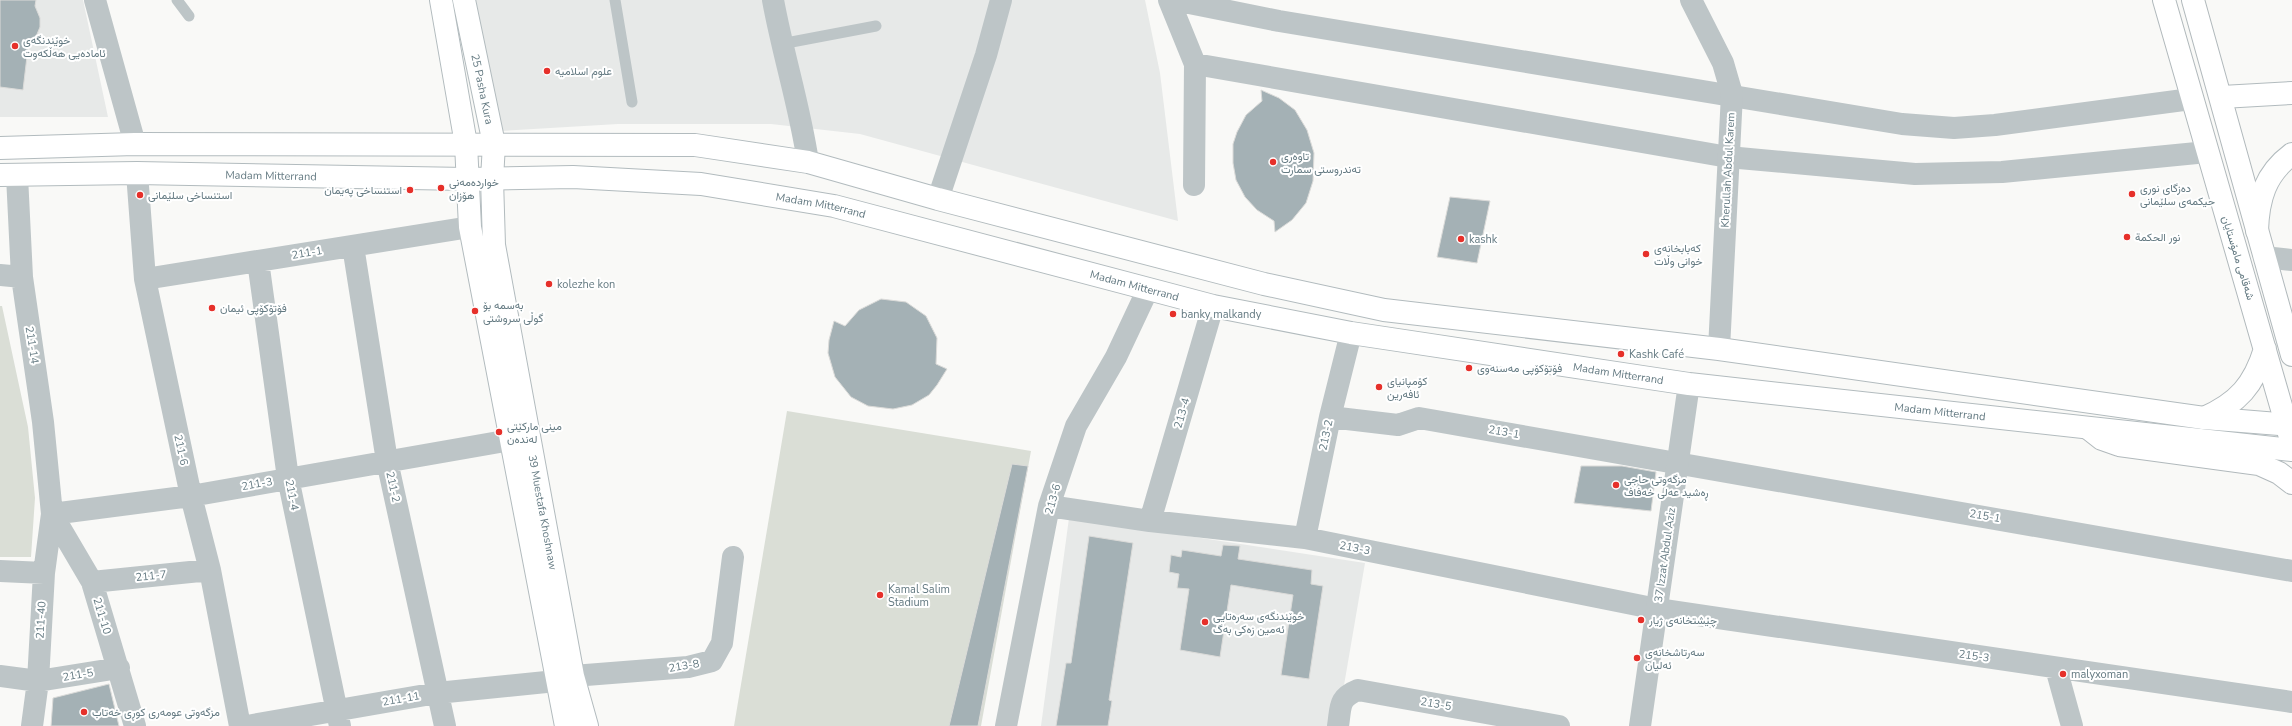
<svg xmlns="http://www.w3.org/2000/svg" width="2292" height="726" font-family="'Nunito Sans',Vazirmatn,sans-serif">
<style>
.built{fill:#e7e9e8}
.green{fill:#daded6}
.building{fill:#a4b1b5;stroke:#dbdbd9}
.lines{fill:none;stroke-linecap:round;stroke-linejoin:round}
.secondary-casing{stroke:#b2bbbe;stroke-width:24}
.primary-casing{stroke:#b1b9bc;stroke-width:24}
.service{stroke:#bdc5c7;stroke-width:11}
.minor{stroke:#bdc5c7;stroke-width:22}
.tertiary{stroke:#bdc5c7;stroke-width:22}
.secondary{stroke:#fff;stroke-width:22}
.primary{stroke:#fff;stroke-width:22}
.poi-dot{fill:#e6302a;stroke:#fff;stroke-width:1.5}
.labels{text-anchor:middle;dominant-baseline:central;stroke-width:4;stroke-linejoin:round;paint-order:stroke}
.poi-label{font-size:11px;fill:#647a82;stroke:#fff;text-anchor:start}
.street-label{font-size:11px;fill:#647a82;stroke:#fff}
</style>
<rect width="100%" height="100%" fill="#f9f9f7"/>
<path class="built" d="M0 0H83L108 117H0Z
M476 0H1145L1160 73 1178 221 860 134 771 124H618L501 131Z
M1069 518 1365 563 1337 726H1041Z"/>
<path class="green" d="M0 306H2L28 427 35 498 31 557H0Z
M787 411 1031 451 981 726H734Z"/>
<path class="building" d="M0 0H36L35 6 40 18V27L35 39 28 48 23 90 0 87Z
M1261 90 1279 98 1295 110 1307 130 1314 153 1313 181 1306 203 1292 220 1275 232 1274 221 1257 210 1245 197 1236 180 1233 163V144L1237 132 1246 115 1262 101Z
M1450 197 1490 201 1477 263 1437 257Z
M881 299 906 302 926 316 937 338 936 364 947 369 937 385 929 395 912 405 893 409 868 406 851 397 835 377 828 353 829 340 834 321 845 326 859 310Z
M1012 464 1028 466 978 726H949Z
M1581 466H1622L1656 472 1651 511 1574 503Z
M1089 536 1133 543 1109 700 1112 701 1108 726H1056L1066 663H1071Z
M1223 545 1240 546 1238 559 1312 570 1311 584 1323 586 1309 679 1281 675 1293 595 1231 585 1220 657 1180 650 1189 589 1177 588 1179 574 1169 572 1171 555 1181 557 1182 550 1221 556Z
M109 684 119 726H51L53 698Z"/>
<g class="lines">
<g class="secondary-casing">
<g id="secondary">
<path d="M441 0 466 144 470 227 566 726"/>
<path id="s1" d="M464 0 494 144 492 179 494 245 573 676 587 726"/>
<path d="M2222 97 2292 93"/>
<path d="M0 148 135 144 695 145 808 162 938 199 1264 284 1384 310 1719 349 2204 418 2292 425"/>
<path id="s2" d="M0 175 137 173 466 179 573 177 701 184 834 206 1213 306 1351 333 1689 384 2292 450"/>
<path d="M2257 231C2258 199 2265 174 2292 154"/>
</g>
</g>
<g class="primary-casing">
<path id="primary" d="M2164 0 2292 444
M2193 0 2292 355
M2204 418C2238 403 2254 385 2265 349
M2088 428 2102 439 2119 445 2259 464 2279 473 2292 483"/>
</g>
<path class="service" d="M177 0 189 16
M615 0 632 102
M781 44 876 26"/>
<path class="minor" d="M95 0 135 144
M773 0C783 55 800 107 808 162
M1169 0 1195 64 1194 185
M1174 0 1279 21 1902 124 1954 128 1995 125 2191 99
M1195 64 1728 157 1915 174 2002 172 2207 152
M137 173 145 279 191 496 210 570 240 726
M17 176 22 277 43 422 52 514 44 573 38 681 32 726
M938 199 986 55 1001 0
M353 246 387 461 445 726
M2264 257 2292 260
M258 261 288 478 340 726
M0 275 22 277
M145 279 470 227
M1330 417 1398 425 1419 418 2292 571
M1049 506 1150 521 1305 538 1657 609 2292 702
M52 514 191 496 510 440
M52 514 92 582 135 726
M1150 521 1213 306
M1305 538 1330 417 1351 333
M0 571 44 573
M92 582 210 570
M2056 668 2072 726
M0 676 38 681 119 668
M573 676 688 667 712 661 722 643 733 557
M247 726 437 693 556 681
M1006 726 1049 506 1076 426 1116 357 1148 289
M1338 726C1341 707 1338 698 1358 690L1559 726"/>
<path class="tertiary" d="M1691 0 1723 63 1732 94 1719 349
M1640 726 1689 384"/>
<use href="#secondary" class="secondary"/>
<use href="#primary" class="primary"/>
</g>
<g class="poi-dot">
<circle cx="15" cy="46" r="4"/>
<circle cx="547" cy="71" r="4"/>
<circle cx="1273" cy="162" r="4"/>
<circle cx="441" cy="188" r="4"/>
<circle cx="410" cy="190" r="4"/>
<circle cx="2132" cy="194" r="4"/>
<circle cx="140" cy="195" r="4"/>
<circle cx="2127" cy="237" r="4"/>
<circle cx="1461" cy="239" r="4"/>
<circle cx="1646" cy="254" r="4"/>
<circle cx="549" cy="284" r="4"/>
<circle cx="212" cy="308" r="4"/>
<circle cx="475" cy="311" r="4"/>
<circle cx="1173" cy="314" r="4"/>
<circle cx="1621" cy="354" r="4"/>
<circle cx="1469" cy="368" r="4"/>
<circle cx="1379" cy="387" r="4"/>
<circle cx="499" cy="432" r="4"/>
<circle cx="1616" cy="485" r="4"/>
<circle cx="880" cy="595" r="4"/>
<circle cx="1641" cy="620" r="4"/>
<circle cx="1205" cy="622" r="4"/>
<circle cx="1637" cy="658" r="4"/>
<circle cx="2063" cy="674" r="4"/>
<circle cx="84" cy="712" r="4"/>
</g>
<g class="labels">
<g class="poi-label">
<text x="23" y="40">خوێندنگەی<tspan x="23" dy="13">ئامادەیی هەڵکەوت</tspan></text>
<text x="555" y="71">علوم اسلاميه</text>
<text x="1281" y="156">تاوەری<tspan x="1281" dy="13">تەندروستی سمارت</tspan></text>
<text x="449" y="182">خواردە‌مە‌نی<tspan x="449" dy="13">ھۆزان</tspan></text>
<text x="2140" y="188">دەزگای نوری<tspan x="2140" dy="13">حیکمەی سلێمانی</tspan></text>
<text x="402" y="190" text-anchor="end">استنساخی پە‌یمان</text>
<text x="148" y="195">استنساخی سلێمانی</text>
<text x="2135" y="237">نور الحكمة</text>
<text x="1469" y="239">kashk</text>
<text x="1654" y="248">کەبابخانەی<tspan x="1654" dy="13">خوانی وڵات</tspan></text>
<text x="557" y="284">kolezhe kon</text>
<text x="483" y="305">بە‌سمە‌ بۆ<tspan x="483" dy="13">گوڵی سروشتی</tspan></text>
<text x="220" y="308">فۆتۆکۆپی ئیمان</text>
<text x="1181" y="314">banky malkandy</text>
<text x="1629" y="354">Kashk Café</text>
<text x="1477" y="368">فۆتۆکۆپی مەسنەوی</text>
<text x="1387" y="381">کۆمپانیای<tspan x="1387" dy="13">ئافەرین</tspan></text>
<text x="507" y="426">مینی ماركێتی<tspan x="507" dy="13">لە‌ندە‌ن</tspan></text>
<text x="1624" y="479">مزگەوتی حاجی<tspan x="1624" dy="13">ڕەشید عەلی خەفاف</tspan></text>
<text x="888" y="589">Kamal Salim<tspan x="888" dy="13">Stadium</tspan></text>
<text x="1213" y="616">خوێندنگەی سەرەتایی<tspan x="1213" dy="13">ئەمین زەکی بەگ</tspan></text>
<text x="1649" y="620">چێشتخانەی ژیار</text>
<text x="1645" y="652">سەرتاشخانەی<tspan x="1645" dy="13">ئەلیان</tspan></text>
<text x="2071" y="674">malyxoman</text>
<text x="92" y="712">مزگەوتی عومەری کوڕی خەتاب</text>
</g>
<g class="street-label">
<text stroke="none"><textPath href="#s1" startOffset="91">25 Pasha Kura</textPath></text>
<text transform="translate(1728 170) rotate(-87)">Kherullah Abdul Karem</text>
<text stroke="none"><textPath href="#s2" startOffset="271">Madam Mitterrand</textPath></text>
<text stroke="none"><textPath href="#s2" startOffset="823">Madam Mitterrand</textPath></text>
<text transform="translate(307 253) rotate(-9)">211-1</text>
<text transform="translate(2238 258) rotate(73)">شەقامی مامۆستایان</text>
<text stroke="none"><textPath href="#s2" startOffset="1147">Madam Mitterrand</textPath></text>
<text transform="translate(32 345) rotate(81)">211-14</text>
<text stroke="none"><textPath href="#s2" startOffset="1639">Madam Mitterrand</textPath></text>
<text stroke="none"><textPath href="#s2" startOffset="1963">Madam Mitterrand</textPath></text>
<text transform="translate(1182 413) rotate(-74)">213-4</text>
<text transform="translate(1504 432) rotate(10)">213-1</text>
<text transform="translate(1326 435) rotate(-78)">213-2</text>
<text transform="translate(181 450) rotate(78)">211-6</text>
<text transform="translate(257 484) rotate(-10)">211-3</text>
<text transform="translate(393 487) rotate(78)">211-2</text>
<text transform="translate(292 495) rotate(79)">211-4</text>
<text transform="translate(1053 499) rotate(-74)">213-6</text>
<text stroke="none"><textPath href="#s1" startOffset="520">39 Muestafa Khoshnaw</textPath></text>
<text transform="translate(1985 516) rotate(10)">215-1</text>
<text transform="translate(1355 548) rotate(11)">213-3</text>
<text transform="translate(1665 555) rotate(-82)">37 Izzat Abdul Aziz</text>
<text transform="translate(151 576) rotate(-6)">211-7</text>
<text transform="translate(102 616) rotate(73)">211-10</text>
<text transform="translate(41 620) rotate(-87)">211-40</text>
<text transform="translate(1974 656) rotate(8)">215-3</text>
<text transform="translate(684 666) rotate(-9)">213-8</text>
<text transform="translate(78 675) rotate(-9)">211-5</text>
<text transform="translate(401 699) rotate(-10)">211-11</text>
<text transform="translate(1436 704) rotate(10)">213-5</text>
</g>
</g>
</svg>
